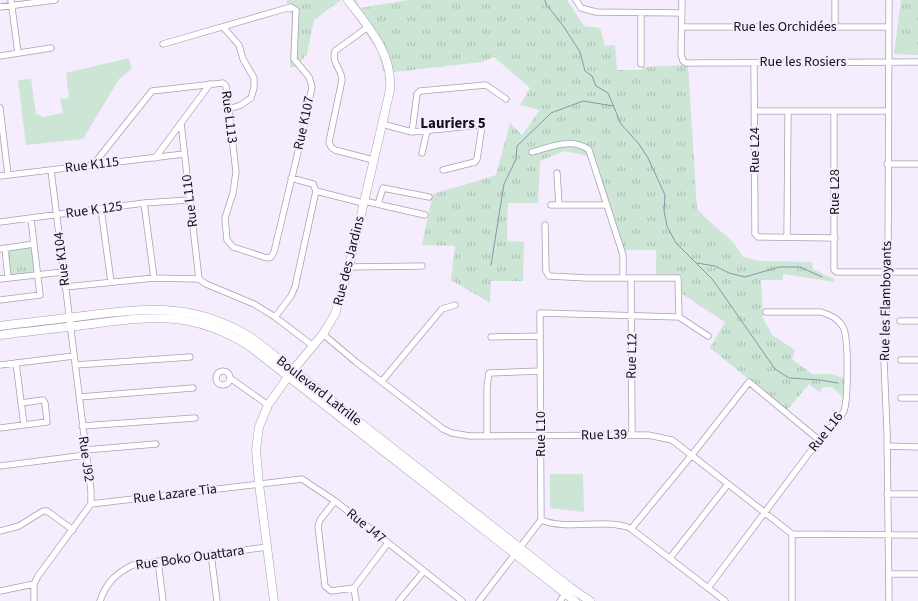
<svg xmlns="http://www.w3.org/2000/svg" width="918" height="601" font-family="'Source Sans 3',sans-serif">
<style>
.grass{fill:url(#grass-tufts)}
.pitch{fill:#cce5d5}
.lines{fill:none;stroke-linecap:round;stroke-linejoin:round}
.stream{stroke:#8398a8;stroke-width:1}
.minor-casing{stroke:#aa9fb5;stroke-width:7}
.secondary-casing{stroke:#aa9fb5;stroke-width:9}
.minor{stroke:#fff;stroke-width:5.5}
.secondary{stroke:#fff;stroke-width:8}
.labels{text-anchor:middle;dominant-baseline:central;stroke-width:4;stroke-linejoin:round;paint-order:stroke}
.street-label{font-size:14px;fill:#151119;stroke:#f5ecfe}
.neighbourhood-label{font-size:15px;font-weight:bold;fill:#151119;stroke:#f5ecfe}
</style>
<defs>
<pattern id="grass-tufts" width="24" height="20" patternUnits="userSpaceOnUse" patternTransform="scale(1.25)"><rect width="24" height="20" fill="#cce5d5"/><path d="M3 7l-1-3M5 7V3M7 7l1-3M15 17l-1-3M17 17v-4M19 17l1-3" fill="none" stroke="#aec3b6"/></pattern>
</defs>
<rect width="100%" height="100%" fill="#f5ecfe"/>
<path class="grass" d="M287 0H341L314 20 307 54 296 67H290L292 14 288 12Z
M344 0H356L360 8 408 0H567L584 26 600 28 605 46 615 45 617 70H642L643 67 688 65 697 209 709 221 733 242 743 257 759 261 812 262 813 269 834 279 835 282 783 274V280H761L763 318 772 335 795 350 792 359 812 374H832L845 379 843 397 832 387H824L819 392 809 384 787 410 710 348 725 322 682 294V275L656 274V250H620L589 156 564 151 540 161 538 203H508L507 241 524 242 523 281H491L490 303 451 280 455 246 422 245 433 194 496 175 510 123 522 135 540 110 520 105 530 88 494 57 482 62 394 72 383 71 378 51Z
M901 0H918V55L894 54Z
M32 247 35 273 10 275 7 250Z"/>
<path class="pitch" d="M129 58 132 69 119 79 83 139 26 145 18 80 31 79 36 114 43 117 63 113 60 99 69 98 66 73Z
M550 474H583L584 512 550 508Z"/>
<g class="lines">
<path class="stream" d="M545 0 546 4 564 27 580 52 585 71 592 76 596 86 608 93 621 124 639 144 648 158 665 195 664 211 667 226 676 243 713 280 775 369 789 378 820 380 838 383
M697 263 715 266 729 273 745 277 779 267H800L822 277
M491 265 504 184 516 159 517 146 551 113 583 101 613 106"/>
<g class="minor-casing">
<path id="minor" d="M11 0 18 53
M576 0 581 8 596 12 682 13
M682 0 681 54 683 61 686 63 918 62
M835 0V26
M889 0 888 272 884 360 887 431 889 601
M0 7 55 0
M223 27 239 45 243 59 254 78V88L251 98 241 105 229 109
M368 27 335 51C331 63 342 69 342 80L329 142 331 147 335 150 373 160
M682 27H889
M0 56 51 48
M754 63 755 234 758 237 835 238
M641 64V13
M0 108 8 175
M755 111H888
M834 111V270L837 272H918
M181 123 199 279
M382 124 412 132 480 125 482 126 477 159 475 162 443 170
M412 132 417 94 420 91 486 85 506 99
M532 152C551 147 572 137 589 150L623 255V278
M422 153 427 131
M155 158 210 84
M887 164H918
M93 165 152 91 223 83 226 86 236 172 233 193 225 218 227 240 233 247 267 258 271 257 274 252 304 127 312 87 309 77 294 59 296 10 291 7 163 44
M557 173 559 205
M0 176 184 154
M291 178 313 184 316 191 363 203
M364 201 425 215
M144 203 154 278
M378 204 383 188 429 197
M551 205H607
M101 209 111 282
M0 222 144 203 189 200
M545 225 546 271 549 276 587 278H678L679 317
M787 237 788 112
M5 248 8 278
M0 249 34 244
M349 267 422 266
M631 278 632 435
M0 279 63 272
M199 279 206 284 254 304 275 317 313 346
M65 287 154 278 199 279
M0 300 40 295 31 219
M275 317 291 296 295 287 316 191
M679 317 708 336
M900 321H918
M323 334 356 362 443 429 452 433 470 436 648 435 672 440 792 534 918 535
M491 337 540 336
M901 360H918
M16 363 24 425
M0 365 74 356
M75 365 190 357
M216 378a7 7 0 1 1 14 0a7 7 0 1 1-14 0Z
M230 378 268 405
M382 381 442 309 455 305
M79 397 193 388
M901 398H918
M82 426 195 418
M0 428 47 422 45 403 43 400 21 403
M487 436V387L489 373 540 371
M887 446 918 447
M85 450 156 444
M0 466 86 455
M887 494H918
M335 501 320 520 318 526 325 586 331 591 354 588
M91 504 302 479 335 501 462 601
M541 520C569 531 601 518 630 528L725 601
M631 529 691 456 749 382 819 440
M0 531 19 526 43 511H47L73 530
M211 554 217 601
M670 558 728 484
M158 561 163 601
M889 574H918
M708 588 819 440C827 431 839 422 844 411 848 399 849 337 843 327 838 318 830 315 821 312H766
M0 591 34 584
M34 601V584L38 576 91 504V491L51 170
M100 601C106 583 116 573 133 565L267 547
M356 601 354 588 388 543
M399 601 424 571
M479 601 541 520 540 313 679 317
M560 601 565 594
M792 601V534"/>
</g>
<g class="secondary-casing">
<path id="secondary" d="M0 326C30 322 61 319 91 315 152 307 197 304 252 338L571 588 590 601
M0 335C31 331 61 328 92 324 154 316 192 311 248 345L575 601
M274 601 259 484 256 450 259 427 268 405 293 370 323 334 335 314 349 267 390 90C393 54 369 28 348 0"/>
</g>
<use href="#minor" class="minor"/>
<use href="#secondary" class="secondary"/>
</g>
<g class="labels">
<g class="street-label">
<text x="785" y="27">Rue les Orchidées</text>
<text x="803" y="62">Rue les Rosiers</text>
<text transform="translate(229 117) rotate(83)">Rue L113</text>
<text transform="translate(304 123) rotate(-78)">Rue K107</text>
<text transform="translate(755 150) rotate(-90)">Rue L24</text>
<text transform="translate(92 165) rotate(-7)">Rue K115</text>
<text transform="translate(835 192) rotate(-90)">Rue L28</text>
<text transform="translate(190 201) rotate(-97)">Rue L110</text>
<text transform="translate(94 210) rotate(-8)">Rue K 125</text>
<text transform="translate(62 259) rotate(-97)">Rue K104</text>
<text transform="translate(349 261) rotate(-76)">Rue des Jardins</text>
<text transform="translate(886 301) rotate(-89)">Rue les Flamboyants</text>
<text transform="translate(632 356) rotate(-89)">Rue L12</text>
<text transform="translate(319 391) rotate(38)">Boulevard Latrille</text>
<text transform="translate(826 432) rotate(-52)">Rue L16</text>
<text transform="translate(541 434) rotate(-90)">Rue L10</text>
<text transform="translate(604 435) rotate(-1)">Rue L39</text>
<text transform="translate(86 459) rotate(82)">Rue J92</text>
<text transform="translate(175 494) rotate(-7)">Rue Lazare Tia</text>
<text transform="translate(366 526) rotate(39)">Rue J47</text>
<text transform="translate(190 558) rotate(-8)">Rue Boko Ouattara</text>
</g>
<g class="neighbourhood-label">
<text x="453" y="123">Lauriers 5</text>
</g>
</g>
</svg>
